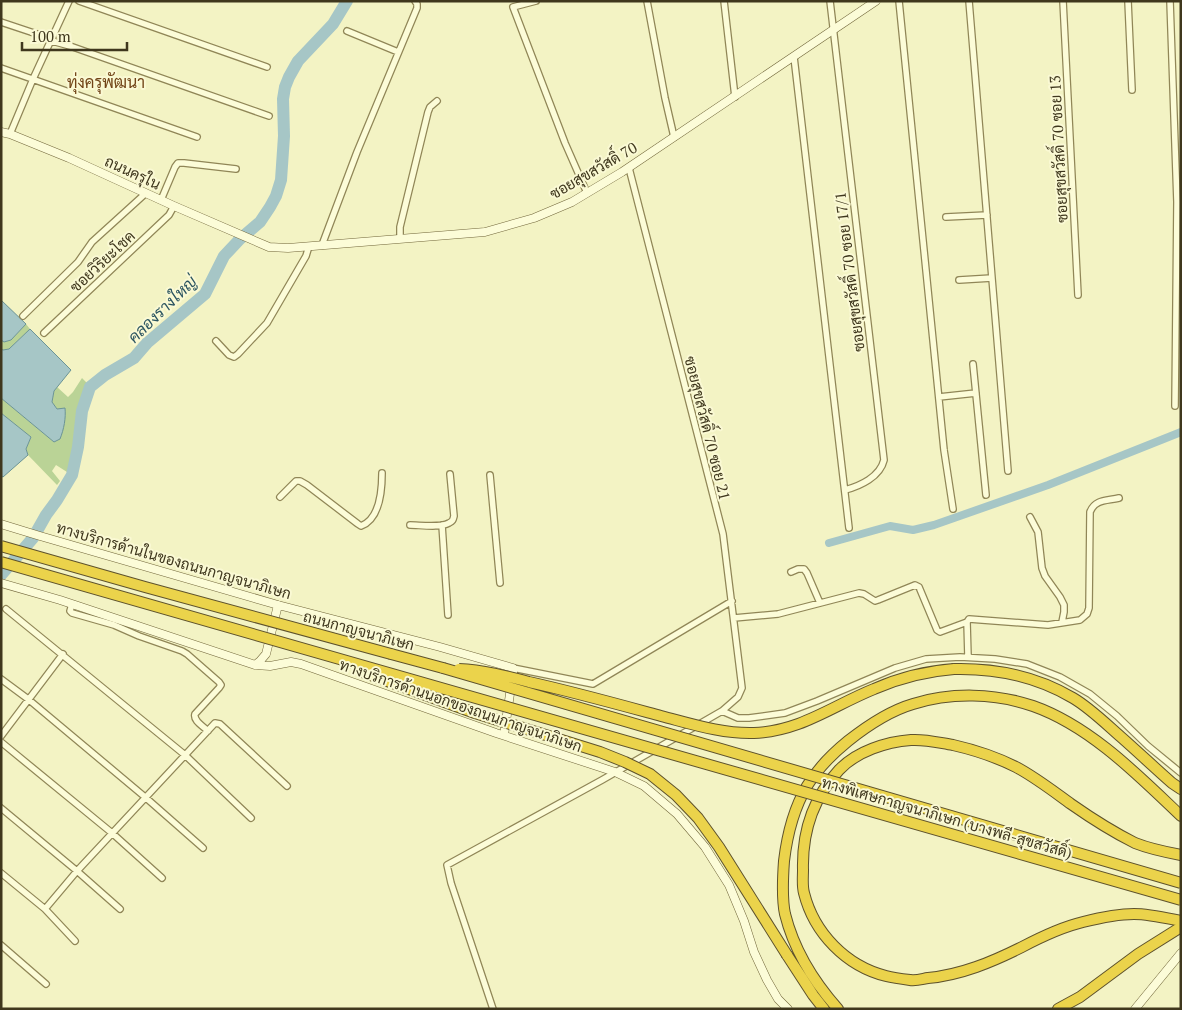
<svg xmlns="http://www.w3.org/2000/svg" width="1182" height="1010" font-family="'PT Serif',Sarabun,serif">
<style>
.green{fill:#bad396}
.water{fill:#a6c6c6;stroke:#6b9496}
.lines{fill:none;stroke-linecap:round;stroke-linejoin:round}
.canal{stroke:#a6c6c6;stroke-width:8}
.river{stroke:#a6c6c6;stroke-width:12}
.street-casing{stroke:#908657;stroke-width:8}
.secondary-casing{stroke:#72673b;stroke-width:9}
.highway-casing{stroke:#5e522c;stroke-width:12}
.street{stroke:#fcfcd8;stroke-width:5.5}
.secondary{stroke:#fcfcd8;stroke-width:8}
.highway{stroke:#ebd34b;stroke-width:10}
.highway-bridge-casing{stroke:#5e522c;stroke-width:12;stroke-linecap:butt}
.highway-bridge{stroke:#ebd34b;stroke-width:10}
.labels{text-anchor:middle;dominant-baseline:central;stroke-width:4;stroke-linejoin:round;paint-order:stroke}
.street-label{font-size:15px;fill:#3f371d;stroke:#faf9d4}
.neighbourhood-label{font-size:16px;fill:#714417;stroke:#faf9d4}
.water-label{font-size:16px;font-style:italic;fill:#2b5460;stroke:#faf9d4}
</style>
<rect width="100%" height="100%" fill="#f3f3c4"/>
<path class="green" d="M26 324 30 329 9 349 3 350 1 349V340L4 342 11 340Z
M82 378 89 385C80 414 76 444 67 472L56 465 52 471 60 481 57 485 28 455 26 449 31 437 1 413V398L54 442 57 409 52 402 54 391 57 387 68 397 73 392Z"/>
<path class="water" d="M1 300 26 324 11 340 4 342 1 340Z
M30 329 71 370 54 391 52 402 57 409 65 408C66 418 64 429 60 439L54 442 1 398V349L3 350 9 349Z
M1 413 31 437 26 449 28 455 3 477 1 476Z"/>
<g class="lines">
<path class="canal" d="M829 543 890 526 913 530 934 525 1048 485 1181 432"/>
<path class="river" d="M1 575 33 538 46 515 57 500 72 475 78 447 82 411 90 387 105 375 134 358 147 343 205 294 224 256 240 239 260 222 270 207 276 196 281 180 284 136 283 99 285 87 289 77 298 61 333 24 347 1"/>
<g class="street-casing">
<path id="street" d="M79 1 267 67
M536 1 513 7 565 143 587 193
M647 1 665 98 674 137
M724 1 735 97
M830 1 884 460C880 477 860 486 845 490
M899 1 944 450 953 509
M969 1 1008 471
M1063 1 1078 295
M1128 1 1132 90
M1170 1 1177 202 1175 406
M1 22 52 39
M347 31 398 52
M52 41 70 46 269 116
M794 57 849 528
M1 68 197 137
M10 134 33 79 69 1
M161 200 175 167 178 163H184L236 169
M946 217 987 215
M400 239V227L428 112 430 107 437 101
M322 245 357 152 417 8V4L415 1
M959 280 992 278
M23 316 78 262 92 242 146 193
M44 333 169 215 174 206
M216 341 229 355 234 357 238 354 267 323 306 256 309 246
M973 364 986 495
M939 397 976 393
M490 475 500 583
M280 497 296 481H300L307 485 358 524 361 526C380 519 382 491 382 473
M1030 517 1038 532 1042 568 1045 576 1060 597 1064 605V612L1062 622
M410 525C420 525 441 528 449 523 453 521 453 520 454 516L450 474
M442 525 448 615
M791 572 798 569H804L807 573 820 603
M72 604 70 611 72 613 114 625 139 636 182 651 187 654 219 682 221 685 219 688 195 714C193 721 203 726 208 731
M6 609 185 755 251 818
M734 618 778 614 859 593 864 594 875 601 878 600 915 585 919 587 937 630 940 632 967 622
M968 657 967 622 969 619 1048 625 1080 620 1087 614 1089 608 1090 512C1095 499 1107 501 1119 498
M513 668 593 684 732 601
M1 679 28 699 145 797 203 848
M722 711 738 718H749L785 713 817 701 895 668 926 659 960 657 995 659 1027 664 1060 677 1090 694 1117 716 1148 746 1181 773
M1 736 63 654
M1 742 112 833 162 878
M1 808 77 871 120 909
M1 873 45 909 75 941
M45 909 77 871 215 723 220 724 287 786
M1 945 46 984
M493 1009 451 883 447 865 602 780 722 711 738 697 742 688 723 534 629 168"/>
</g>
<g class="secondary-casing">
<path id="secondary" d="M1 132 10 134 69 158 174 206 269 247 288 248 485 232 534 218 572 202 622 172 876 1
M1 524 40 536 278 605 440 647 513 668V673L504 735
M1 583 60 600 255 665 270 666 291 662 301 664 496 733 615 772 644 786 677 814 705 847 729 885 744 921 754 952 767 980 778 999 788 1009
M255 665 260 661 266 654 278 605
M1135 1009 1181 953"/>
</g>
<g class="highway-casing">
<path id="highway" d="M391 654 443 668
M954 669C997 668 1036 676 1073 698 1090 708 1105 723 1121 737 1138 752 1155 768 1172 783L1181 789
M1181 855C1165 852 1150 849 1135 843 1113 832 1091 818 1071 804 1053 791 1035 777 1016 767 996 757 975 750 953 745 940 743 926 739 911 740 886 742 857 751 839 770 813 798 802 832 803 870 803 877 802 886 804 893 814 933 846 966 886 976 894 978 902 979 910 980 916 981 922 979 928 978 961 975 992 962 1022 947 1041 937 1062 927 1083 922 1099 918 1117 914 1134 914 1149 914 1166 918 1181 921
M787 955 813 995 824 1009
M838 1009C814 982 794 950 785 914 782 900 783 875 784 861 787 836 794 808 807 786 818 768 832 754 848 741 867 726 889 711 913 704 951 692 995 693 1033 706 1090 726 1138 775 1181 816
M1058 1009 1080 997 1138 954 1181 927"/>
</g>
<use href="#street" class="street"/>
<use href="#secondary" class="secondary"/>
<use href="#highway" class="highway"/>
<g class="highway-bridge-casing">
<path id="highway-bridge" d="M1 546 145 587 391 654
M1 562 1181 900
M443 668 1181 883
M459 669C483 670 506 676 529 682 574 692 617 704 661 716 692 724 722 734 754 733 801 731 832 706 874 689 899 678 927 671 954 669
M360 671 475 713 600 752 625 762 650 774 676 795 698 818 719 847 787 955"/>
</g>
<use href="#highway-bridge" class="highway-bridge"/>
</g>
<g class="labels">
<g class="street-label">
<text transform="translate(1058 149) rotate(-93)">ซอยสุขสวัสดิ์ 70 ซอย 13</text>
<text transform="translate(593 170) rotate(-30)">ซอยสุขสวัสดิ์ 70</text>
<text transform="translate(133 172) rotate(25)">ถนนครุใน</text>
<text transform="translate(102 261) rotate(-43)">ซอยวิริยะโชค</text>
<text transform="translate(849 272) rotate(-97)">ซอยสุขสวัสดิ์ 70 ซอย 17/1</text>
<text transform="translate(708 428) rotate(76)">ซอยสุขสวัสดิ์ 70 ซอย 21</text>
<text transform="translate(174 560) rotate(16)">ทางบริการด้านในของถนนกาญจนาภิเษก</text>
<text transform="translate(359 630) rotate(15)">ถนนกาญจนาภิเษก</text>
<text transform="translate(461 705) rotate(19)">ทางบริการด้านนอกของถนนกาญจนาภิเษก</text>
<text transform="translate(947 817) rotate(16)">ทางพิเศษกาญจนาภิเษก (บางพลี-สุขสวัสดิ์)</text>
</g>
<g class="neighbourhood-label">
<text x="106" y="82">ทุ่งครุพัฒนา</text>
</g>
<g class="water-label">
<text transform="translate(162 309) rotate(-44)">คลองรางใหญ่</text>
</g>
</g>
<rect width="1182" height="1010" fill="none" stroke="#3f371d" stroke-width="5"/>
<path d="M22 42v8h105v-8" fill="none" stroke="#3f371d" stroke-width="2.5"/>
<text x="30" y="42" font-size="15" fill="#3f371d" stroke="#faf9d4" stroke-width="4" paint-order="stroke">100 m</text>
</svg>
